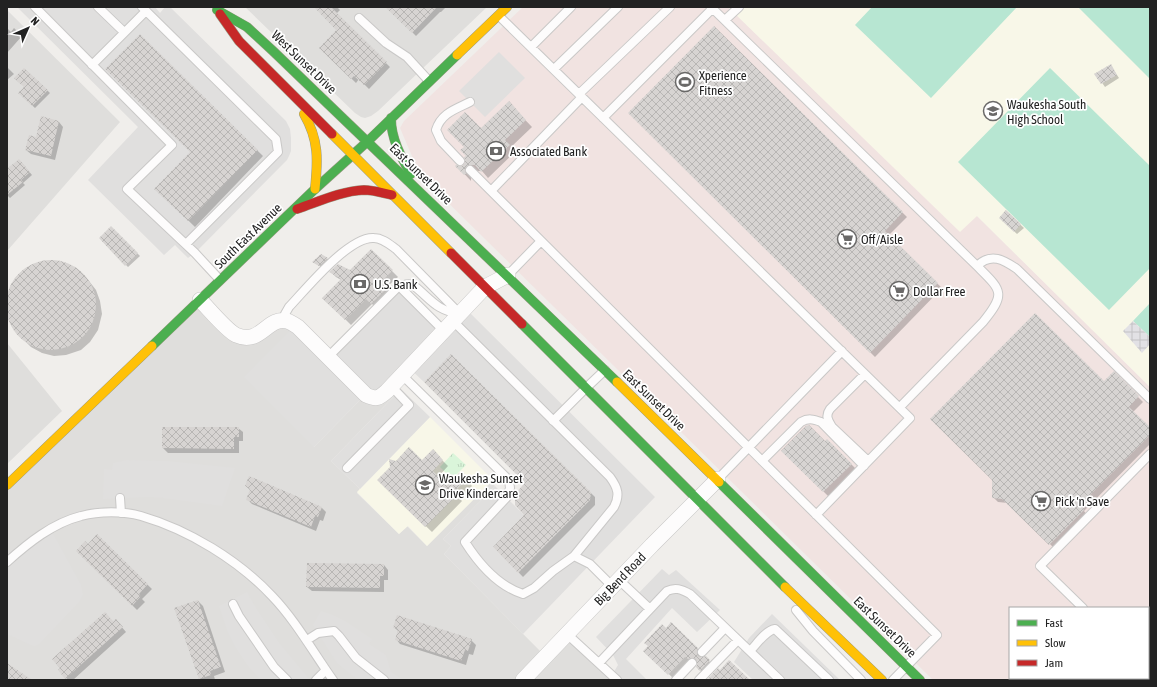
<svg xmlns="http://www.w3.org/2000/svg" width="1157" height="687" font-family="'Asap Condensed',sans-serif">
<style>
.residential{fill:#dfdedc}
.commercial{fill:#f1e3e1}
.education{fill:#f8f7e8}
.park{fill:url(#park-tufts)}
.pitch{fill:#b7e6d2}
.parking{fill:#e0dfde}
.plaza{fill:url(#plaza-grid)}
.shadow{fill:#0003}
.building{fill:url(#building-cross-hatch)}
.lines{fill:none;stroke-linecap:round;stroke-linejoin:round}
.lane-casing{stroke:#c9c8c7;stroke-width:10}
.street-casing{stroke:#c9c8c7;stroke-width:16}
.fast-casing{stroke:#999a82;stroke-width:10}
.slow-casing{stroke:#999a82;stroke-width:10}
.jam-casing{stroke:#999a82;stroke-width:10}
.lane{stroke:#fdfcfc;stroke-width:8}
.street{stroke:#fdfcfc;stroke-width:15}
.fast{stroke:#4caf50;stroke-width:9}
.slow{stroke:#ffc107;stroke-width:9}
.jam{stroke:#c62828;stroke-width:9}
.labels{text-anchor:middle;dominant-baseline:central;stroke-width:3.5;stroke-linejoin:round;paint-order:stroke}
.street-label{font-size:13px;fill:#222;stroke:#fff}
.poi-label{font-size:13px;fill:#222;stroke:#fff;text-anchor:start}
</style>
<defs>
<pattern id="park-tufts" width="24" height="20" patternUnits="userSpaceOnUse"><rect width="24" height="20" fill="#daf5da"/><path d="M3 7l-1-3M5 7V3M7 7l1-3M15 17l-1-3M17 17v-4M19 17l1-3" fill="none" stroke="#bbd2bb"/></pattern>
<pattern id="plaza-grid" width="8" height="8" patternUnits="userSpaceOnUse"><rect width="8" height="8" fill="#e2e1e5"/><path d="M0 4h8M4 0v8" fill="none" stroke="#c2c1c4"/></pattern>
<pattern id="building-cross-hatch" width="8" height="8" patternUnits="userSpaceOnUse"><rect width="8" height="8" fill="#d7d4d2"/><path d="M0 0l8 8M0 8l8-8" fill="none" stroke="#b8b6b4"/></pattern>
</defs>
<rect width="100%" height="100%" fill="#f0eeeb"/>
<path class="residential" d="M245 7H487L378 111 371 116 365 118 361 117 355 113Z
M7 10 120 122 7 251Z
M200 301 230 332 293 324 314 447 365 395 397 393 331 461 360 489 357 493 399 534 407 526 427 546 491 482 495 486 443 539 451 546 444 554 545 656 521 680H7V485Z
M7 343 62 411 7 464Z
M568 634 617 680H523Z"/>
<path class="commercial" d="M523 7H728L960 231 976 215 1150 387V672L1148 674V608H1010V678H1144L1142 680H933L420 175 400 128 404 121Z"/>
<path class="education" d="M728 7H1150V387L977 216 960 232Z
M430 417 493 480 427 546 408 526 399 534 357 492Z"/>
<path class="park" d="M453 453 466 465 452 479 440 467Z"/>
<path class="pitch" d="M872 7H1017L931 98 855 25Z
M1078 7H1150V79Z
M1050 68 1150 166V268L1109 310 958 162Z
M1150 303V337L1133 321Z"/>
<path class="parking" d="M17 7H155L160 13 165 7H170L286 121 290 129 291 138V151L289 156 287 160 195 253 188 258 175 245 164 255 88 180 138 127Z
M499 52 525 78 485 117 459 91Z
M396 289 443 331 465 308 655 497 523 634 444 554 451 546 443 539 495 486 524 515 493 547 518 573 590 500 591 492 451 355 424 382 408 367 379 397 365 395 314 447 244 377 295 326 328 358Z
M401 389 430 417 360 489 331 461Z
M127 460 167 461 235 468 222 506 163 498 146 497 103 499 104 469 112 470 113 463Z
M51 530 81 585 83 594 79 602 39 644 35 646 31 645 7 634V564Z
M662 569 669 575 676 570 720 610 697 632 672 608 626 659 647 680H617L612 675 618 665 613 655 596 637Z
M247 592 256 608 280 644 310 680H261L248 666 236 648 227 630 219 606Z
M321 611 333 615 345 621 372 639 369 644 386 655 391 672 403 680H358L337 663 313 625Z
M772 614 840 680H753L734 662 749 638Z"/>
<path class="plaza" d="M1133 321 1150 337V344L1142 353 1123 331Z"/>
<path class="shadow" d="M315 7H337L340 10 336 14 390 67 369 89 359 79 356 83 320 48 338 30Z
M387 7H446L441 12H440L416 36Z
M714 27 907 217 888 236 942 288 875 357 629 113Z
M7 28 11 32 14 28 22 36 7 53Z
M140 36 263 156 195 227 156 189 191 152Z
M7 67 14 74 7 80Z
M25 69 50 93 35 108 19 93 25 87Z
M1113 69 1119 78 1105 87 1096 74Z
M509 103 532 127 511 147 515 152 488 178 482 171H476L471 175V181L457 166 462 167 466 163 481 129Z
M59 122 63 127 55 160 31 154 26 150 37 138Z
M22 163 32 175 23 183 25 185 10 198 7 195V170Z
M1006 211 1024 228 1017 234 1003 221Z
M111 227 140 256 128 267 100 238Z
M371 250 398 277 389 285 395 291 378 309 372 304 351 325 324 298 341 280 336 277 331 272H350Z
M321 255 329 260 321 267 315 263Z
M55 261 70 266 82 274 89 281 96 290 100 301 102 314 98 330 90 342 81 350 66 355 54 356 42 353 31 347 16 332 10 320 7 308 8 293 16 277 28 267 43 262Z
M451 356 595 497V505L523 577 494 547 526 515 527 483Z
M1114 373 1143 402 1133 412 1150 429V444L1084 511 1088 516 1055 549 1008 503 998 502 993 497Z
M163 428H238L243 432V441H239V453H168L163 448Z
M827 440 856 469 828 496 783 451 825 443Z
M433 451 448 466 438 477 447 486 460 473 472 486 460 499 462 501 432 532 378 480 396 462H422Z
M246 486 322 508 326 512 323 521 320 520 316 531 252 504 247 499 251 491Z
M97 536 152 589 142 599 145 602 137 610 78 551 88 545Z
M384 565 388 570V580H384V592L312 591 307 587Z
M198 601 203 606 225 672 214 676 215 680H201L200 679Z
M114 622 120 625 126 632 73 680H68L59 670Z
M671 624 702 654 701 658 705 657 714 666 705 675 697 667 698 662 693 664 674 679 645 651Z
M394 627 471 640 476 645 473 655 469 654 466 665 400 644 396 639 398 631Z"/>
<path class="building" d="M314 7H331L387 62 364 85 354 76 351 79 319 48 336 30Z
M385 7H437L412 33Z
M714 26 903 212 885 231 938 283 870 353 628 113Z
M140 34 258 150 188 221 154 189 190 152 105 69Z
M1111 64 1117 75 1101 84 1094 74Z
M24 68 48 90 32 106 18 93 24 87 14 78Z
M509 101 526 120 505 140 510 145 481 172 475 165H469L465 168 466 174 464 175 455 166 456 165 462 166 465 163 464 157 466 156 460 150 464 147 447 130 465 112 481 128Z
M41 116 59 121 51 156 25 150 29 135 36 137Z
M19 159 30 172 21 180 23 182 7 195V169Z
M1006 210 1021 224 1014 232 999 218Z
M111 226 138 253 125 266 99 238Z
M371 249 393 270 384 279 390 285 371 304 366 299 345 320 322 298 341 279 329 272 338 264 350 270Z
M321 254 328 258 319 266 312 262Z
M6 305a45 45 0 1 1 90 0a45 45 0 1 1-90 0Z
M1035 313 1104 381 1114 371 1139 396 1129 407 1150 427V435L1080 505 1084 510 1049 545 1002 499 992 498V480L930 419Z
M451 354 591 492 590 500 518 573 493 547 524 515 515 505V494L525 483 424 382Z
M809 425 825 441 827 439 852 464 823 492 781 451 806 426Z
M162 427H239V437H234V449L162 448Z
M409 447 422 460 433 449 443 460 433 471 447 485 460 472 467 479 454 492 457 495 425 527 377 480 390 467 389 459 396 461Z
M249 476 322 507 318 517 315 516 311 527 246 500 250 489 245 486Z
M97 534 148 584 139 594 141 596 132 606 76 551 85 541 88 544Z
M307 563 384 564V576H380V588L306 587Z
M198 600 221 667 210 671 211 675 199 679 174 608Z
M105 612 113 621 116 619 123 627 65 679 58 670 60 668 52 659Z
M397 615 472 639 468 651 465 650 461 661 395 640 398 629 393 628Z
M671 622 698 648 697 653 698 656 701 657 706 656 710 660 700 671 696 667 697 664 696 659 693 658 688 659 685 657 668 675 643 651 648 646 644 643 662 624 666 628Z
M729 660 750 680H710L708 679 718 668 720 670Z
M7 663 32 680H7Z"/>
<g class="lines">
<g class="lane-casing">
<path id="lane" d="M35 7 172 145 127 189 195 253 220 280
M98 7 124 32
M142 7 276 139 278 152 186 244
M711 7 977 266C1001 290 1007 293 983 322L900 407
M499 16 910 418 816 515
M359 18 386 43 407 57 429 81
M725 20 739 7
M531 47 571 7
M92 65 146 11
M554 69 618 7
M579 94 670 7
M582 97 491 191 937 635 893 680
M603 118 713 8
M460 161 441 141 436 130C441 113 456 109 470 102
M470 170 491 191
M977 266C991 252 1004 260 1017 269L1150 399
M508 275 541 241
M399 286 444 331
M285 321V314L289 307C306 289 349 236 374 238 382 238 389 244 396 249L460 314
M453 321 610 477C618 488 620 495 614 507L574 556
M328 357 396 289C402 285 407 283 413 285 431 299 435 310 460 314
M865 374 830 409C825 416 828 420 832 427L868 461
M402 375 509 480 510 488 507 497 465 542C479 564 498 586 523 594L534 588 553 571 574 556 590 564 613 587
M553 421 586 388 605 370
M762 461 801 422C808 418 813 419 821 422L864 466
M347 468 409 405 391 386
M718 479 842 351
M120 498 121 513
M7 562C28 543 53 523 81 516 99 511 124 511 141 516 189 530 238 560 272 596 296 621 313 652 333 680
M619 580 650 609
M233 604 239 616 274 667 287 680
M1083 608 1040 566 1150 454
M796 610 813 631 861 680
M1148 628 1150 626
M567 634 617 680
M307 640 318 633 334 631 339 636 356 658 384 680
M750 651C757 644 765 631 775 629L829 680
M702 652 725 628
M599 663 667 591C675 587 681 589 690 594L780 680
M1148 672 1150 674
M316 680 326 670
M676 680 692 663
M699 680 738 640"/>
</g>
<g class="street-casing">
<path id="street" d="M200 300C208 308 227 331 236 335 261 346 267 316 287 321 291 322 295 325 298 327L366 395C377 400 379 398 387 391L485 287 508 275
M523 680 652 545 718 479"/>
</g>
<g class="fast-casing">
<path id="fast" d="M217 10 247 27 273 51 617 382
M391 118C391 139 401 157 411 174
M522 324 785 587
M152 346 315 189 368 141 457 55
M719 482 920 680"/>
</g>
<g class="slow-casing">
<path id="slow" d="M457 55 507 7
M304 114C319 140 318 160 315 189
M332 134 451 253
M617 382 719 482
M7 485 152 346
M785 587 882 680"/>
</g>
<g class="jam-casing">
<path id="jam" d="M220 14 239 41 332 134
M297 209C318 202 341 191 364 190 373 190 383 193 392 195
M451 253 522 324"/>
</g>
<use href="#lane" class="lane"/>
<use href="#street" class="street"/>
<use href="#fast" class="fast"/>
<use href="#slow" class="slow"/>
<use href="#jam" class="jam"/>
</g>
<defs>
<g id="stadium-ring" transform="scale(1)"><circle r="9.5" fill="#fff" stroke="#6a6968" stroke-width="1.5"/><path d="M0-5a6.5 5 0 1 0 0 10a6.5 5 0 1 0 0-10ZM-3.5-1.8h7v3.6h-7Z" fill="#6a6968"/></g>
<g id="school-ring" transform="scale(1)"><circle r="9.5" fill="#fff" stroke="#6a6968" stroke-width="1.5"/><path d="M0-5L7-2L0 1L-7-2ZM-4 1L0 2.5L4 1V4Q0 6-4 4Z" fill="#6a6968"/></g>
<g id="bank-ring" transform="scale(1)"><circle r="9.5" fill="#fff" stroke="#6a6968" stroke-width="1.5"/><path d="M-6-4H6V4H-6ZM0-2.3a2.3 2.3 0 1 0 0 4.6a2.3 2.3 0 1 0 0-4.6Z" fill="#6a6968"/></g>
<g id="supermarket-ring" transform="scale(1)"><circle r="9.5" fill="#fff" stroke="#6a6968" stroke-width="1.5"/><path d="M-6-5.5h2.5l.6 2H6L4.5 2H-2.5L-4.4-4H-6ZM-1.5 3.2a1.3 1.3 0 1 0 .1 0ZM3 3.2a1.3 1.3 0 1 0 .1 0Z" fill="#6a6968"/></g>
</defs>
<g fill-rule="evenodd">
<use href="#stadium-ring" x="685" y="82"/>
<use href="#school-ring" x="993" y="111"/>
<use href="#bank-ring" x="496" y="151"/>
<use href="#supermarket-ring" x="847" y="239"/>
<use href="#bank-ring" x="360" y="284"/>
<use href="#supermarket-ring" x="899" y="291"/>
<use href="#school-ring" x="425" y="485"/>
<use href="#supermarket-ring" x="1041" y="501"/>
</g>
<g class="labels">
<g class="street-label">
<text transform="translate(304 62) rotate(44)">West Sunset Drive</text>
<text transform="translate(421 174) rotate(44)">East Sunset Drive</text>
<text transform="translate(248 236) rotate(-44)">South East Avenue</text>
<text transform="translate(654 400) rotate(44)">East Sunset Drive</text>
<text transform="translate(620 579) rotate(-46)">Big Bend Road</text>
<text transform="translate(885 627) rotate(44)">East Sunset Drive</text>
</g>
<g class="poi-label">
<text x="699" y="75">Xperience<tspan x="699" dy="15">Fitness</tspan></text>
<text x="1007" y="104">Waukesha South<tspan x="1007" dy="15">High School</tspan></text>
<text x="510" y="151">Associated Bank</text>
<text x="861" y="239">Off/Aisle</text>
<text x="374" y="284">U.S. Bank</text>
<text x="913" y="291">Dollar Free</text>
<text x="439" y="478">Waukesha Sunset<tspan x="439" dy="15">Drive Kindercare</tspan></text>
<text x="1055" y="501">Pick 'n Save</text>
</g>
</g>
<rect width="1157" height="687" fill="none" stroke="#222222" stroke-width="16"/>
<rect x="1009" y="607" width="140" height="72" fill="#ffffff" stroke="#a7a7a7"/>
<rect x="1017" y="620" width="20" height="6" fill="#4caf50" stroke="#a7a7a7"/>
<text x="1045" y="627" font-size="12" fill="#222222">Fast</text>
<rect x="1017" y="640" width="20" height="6" fill="#ffc107" stroke="#a7a7a7"/>
<text x="1045" y="647" font-size="12" fill="#222222">Slow</text>
<rect x="1017" y="660" width="20" height="6" fill="#c62828" stroke="#a7a7a7"/>
<text x="1045" y="667" font-size="12" fill="#222222">Jam</text>
<g transform="translate(28 28) rotate(45)" stroke="#ffffff" stroke-width="3" paint-order="stroke">
<path d="M0-3L7 15L0 10L-7 15Z" fill="#222222"/>
<text y="-6" font-size="11" font-weight="bold" text-anchor="middle" fill="#222222">N</text>
</g>
</svg>
